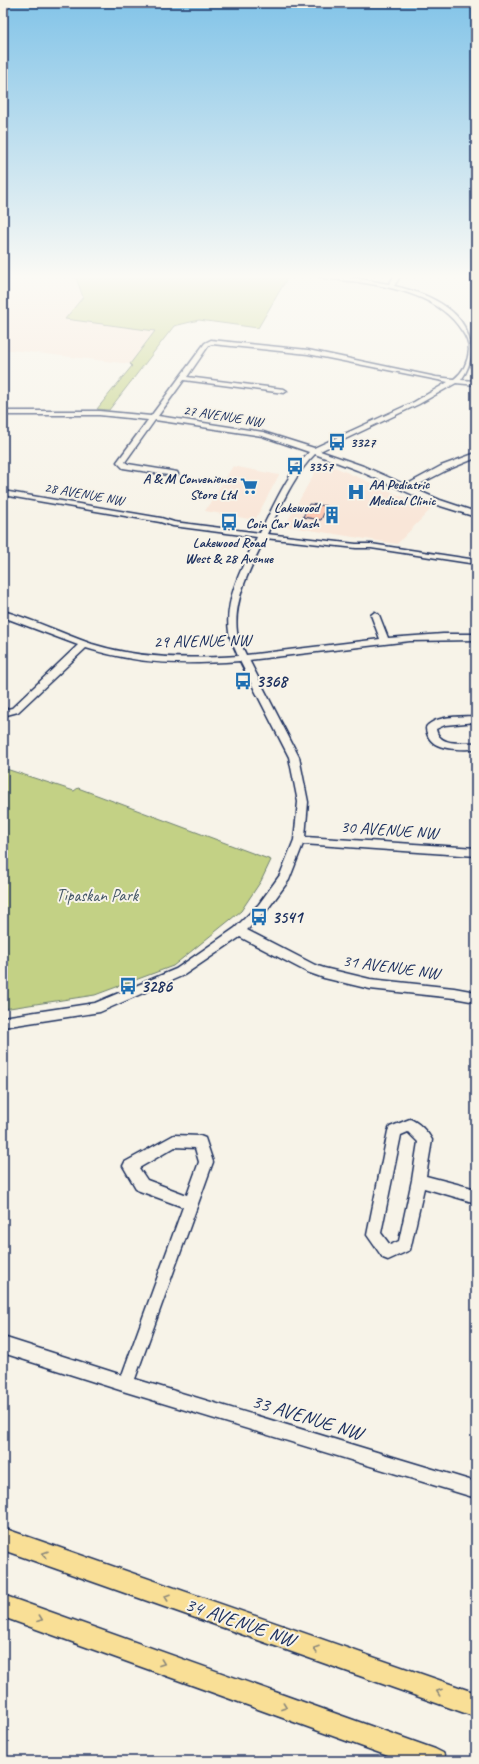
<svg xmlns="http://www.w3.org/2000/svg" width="479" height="1764" font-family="Caveat,sans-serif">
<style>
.built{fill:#f9e6d8}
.green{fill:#c3d185;stroke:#6f8072}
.building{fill:#fec7b1;stroke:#1b2f5e}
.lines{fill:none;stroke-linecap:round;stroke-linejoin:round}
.minor-casing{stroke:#1b2f5e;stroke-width:3}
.major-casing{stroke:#1b2f5e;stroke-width:3}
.minor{fill:#f7f3e8;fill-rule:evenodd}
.major{fill:#f9df96;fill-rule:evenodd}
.oneway{stroke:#8a877a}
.labels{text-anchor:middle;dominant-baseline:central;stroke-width:4;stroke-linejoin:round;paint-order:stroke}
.far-street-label{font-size:14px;fill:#1b2f5e;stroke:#f7f3e8}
.far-poi-label{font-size:14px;font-weight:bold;fill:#1b2f5e;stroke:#f7f3e8;text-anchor:start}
.street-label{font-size:17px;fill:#1b2f5e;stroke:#f7f3e8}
.poi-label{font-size:17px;font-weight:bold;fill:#1b2f5e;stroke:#f7f3e8;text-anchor:start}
.park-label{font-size:17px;fill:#455868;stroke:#f7f3e8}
.near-street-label{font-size:20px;fill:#1b2f5e;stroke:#f7f3e8}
</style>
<rect width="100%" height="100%" fill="#f7f3e8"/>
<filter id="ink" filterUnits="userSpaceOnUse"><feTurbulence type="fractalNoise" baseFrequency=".025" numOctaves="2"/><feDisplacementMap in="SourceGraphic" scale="8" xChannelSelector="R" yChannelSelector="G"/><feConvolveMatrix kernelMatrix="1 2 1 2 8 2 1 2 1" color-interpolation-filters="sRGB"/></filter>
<g filter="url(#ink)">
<path class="built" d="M54 275H75L83 297 65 319 155 330 130 364 3 349V280Z
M321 461 431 509 397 544 285 526Z
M233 466 279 475 255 520 205 511Z"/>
<path class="green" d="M75 275H289L258 328 199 320 174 326 109 410 97 409 132 366 130 364 155 331 65 319 83 297Z
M3 768 74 791 78 788 271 860 261 881 241 911 173 966 95 995 3 1009Z"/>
<path class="building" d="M309 504 327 506 321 520 303 517Z"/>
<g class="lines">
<g class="minor-casing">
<path id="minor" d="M3 275H18L3 278Z
M316 275H338L389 284 395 275H401L394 286C412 290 431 296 446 307 471 324 479 356 461 380L476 381V385L456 383 419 404 320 451 363 466 406 485 441 466 476 453V458L447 470 412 488 440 500 476 512V517L434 504 357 470 315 454C293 476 281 506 267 534L356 544H371L476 560V564L371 548H356L265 538C251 567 233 599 237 632 238 639 243 648 246 655L380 639 371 615 375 612 379 615 388 638 443 634H476V640L410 641 249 660 299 757 308 802 305 837 476 848V856L303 844 289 880 267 910 247 930 315 965 324 968 370 979 454 988 476 992V1002L454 998 370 989 324 978 307 972 240 937 184 975 100 1012 3 1027V1017L95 1003 176 969 235 928 259 904 280 875 294 840 298 802 289 757 240 661C183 665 141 665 86 648L18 712 3 716V710L12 708 78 645 3 617V611C32 619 63 634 92 644 140 659 187 659 238 656 235 648 230 640 229 632 224 600 243 565 257 537L173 526 160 522 3 495V491L161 518 174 522 260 533C274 505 287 474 309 452L262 436 155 420 125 462 128 464 177 472 178 474 174 476 123 468 117 462 148 420 99 415H3V411H99L151 416 205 343 211 340 308 350 436 377 454 379C463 372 468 362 469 350 469 343 466 337 462 331 441 297 394 287 358 282 347 280 325 280 316 275ZM212 344 308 354 448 382 414 402 314 448 263 432 158 416 184 380 284 393 287 391 284 389 187 377 209 345Z
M476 716V722L445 725 436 729C439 747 462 742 476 743V749C461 749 432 752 427 733 426 730 425 727 428 725 440 715 462 717 476 716Z
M410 1119C418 1122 428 1132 432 1140L426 1176 476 1189V1203L424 1188 410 1250 388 1260 383 1258 367 1235 388 1131 390 1127ZM408 1132 418 1142 412 1180 399 1241 390 1245 381 1233 401 1135Z
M174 1135 200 1136 205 1138 213 1162 135 1379 476 1482V1498L126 1392 3 1353V1337L122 1375 183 1207 137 1190 123 1166 125 1162ZM175 1147 195 1148 199 1162 187 1195 147 1180 139 1168Z"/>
</g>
<g class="major-casing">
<path id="major" d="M3 1528 476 1693V1717L3 1550Z
M3 1595 435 1749 443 1753 447 1761H402L3 1617Z"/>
</g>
<use href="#minor" class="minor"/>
<use href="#major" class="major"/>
</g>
<defs><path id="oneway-chevron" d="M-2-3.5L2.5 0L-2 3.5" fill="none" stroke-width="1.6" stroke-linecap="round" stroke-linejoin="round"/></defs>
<g class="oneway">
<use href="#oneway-chevron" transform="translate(45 1554) rotate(-161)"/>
<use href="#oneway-chevron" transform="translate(167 1597) rotate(-161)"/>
<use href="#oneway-chevron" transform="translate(40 1619) rotate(20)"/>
<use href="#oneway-chevron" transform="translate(316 1649) rotate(-161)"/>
<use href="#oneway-chevron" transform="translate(162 1663) rotate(20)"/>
<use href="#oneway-chevron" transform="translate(439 1692) rotate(-161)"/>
<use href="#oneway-chevron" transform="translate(284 1707) rotate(20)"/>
</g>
</g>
<linearGradient id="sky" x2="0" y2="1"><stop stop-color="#83c4e8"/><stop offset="0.53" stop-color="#fbfaf5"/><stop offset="1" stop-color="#fbfaf5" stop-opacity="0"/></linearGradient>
<rect width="479" height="522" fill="url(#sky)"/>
<defs>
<g id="bus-bare" transform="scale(1.38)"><path d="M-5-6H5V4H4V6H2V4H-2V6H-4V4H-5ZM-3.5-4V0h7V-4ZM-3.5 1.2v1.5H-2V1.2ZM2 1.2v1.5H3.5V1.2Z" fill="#1f6fb2" stroke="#f7f3e8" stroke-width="2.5" paint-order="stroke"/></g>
<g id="supermarket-bare" transform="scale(1.38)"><path d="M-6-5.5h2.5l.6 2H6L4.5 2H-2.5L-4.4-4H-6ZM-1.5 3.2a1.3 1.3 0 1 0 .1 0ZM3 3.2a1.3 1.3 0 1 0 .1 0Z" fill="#1f6fb2" stroke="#f7f3e8" stroke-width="2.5" paint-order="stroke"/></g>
<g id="hospital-bare" transform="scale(1.38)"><path d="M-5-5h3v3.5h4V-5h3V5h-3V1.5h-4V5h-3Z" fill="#1f6fb2" stroke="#f7f3e8" stroke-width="2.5" paint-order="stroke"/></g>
<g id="building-bare" transform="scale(1.38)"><path d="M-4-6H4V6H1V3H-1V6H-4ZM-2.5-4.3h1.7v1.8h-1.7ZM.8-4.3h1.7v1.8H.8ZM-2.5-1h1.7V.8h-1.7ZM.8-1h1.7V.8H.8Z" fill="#1f6fb2" stroke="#f7f3e8" stroke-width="2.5" paint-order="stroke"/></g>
</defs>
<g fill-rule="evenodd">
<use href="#bus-bare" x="337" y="442"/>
<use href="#bus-bare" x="295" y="466"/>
<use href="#supermarket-bare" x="249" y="486"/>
<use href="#hospital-bare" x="356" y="492"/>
<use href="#building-bare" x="332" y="515"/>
<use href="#bus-bare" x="229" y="522"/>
<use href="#bus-bare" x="243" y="681"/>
<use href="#bus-bare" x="259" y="917"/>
<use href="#bus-bare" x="128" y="986"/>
</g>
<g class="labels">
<g class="far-street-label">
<text transform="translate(223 416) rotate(9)">27 AVENUE NW</text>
<text transform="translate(84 494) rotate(10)">28 AVENUE NW</text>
</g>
<g class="far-poi-label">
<text x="350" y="442">3327</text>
<text x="308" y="466">3357</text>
<text x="236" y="478" text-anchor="end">A &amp; M Convenience<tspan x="236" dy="16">Store Ltd</tspan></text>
<text x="369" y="484">AA Pediatric<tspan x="369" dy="16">Medical Clinic</tspan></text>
<text x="319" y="507" text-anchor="end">Lakewood<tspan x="319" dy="16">Coin Car Wash</tspan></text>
<text x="229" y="542" text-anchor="middle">Lakewood Road<tspan x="229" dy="16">West &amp; 28 Avenue</tspan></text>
</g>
<g class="street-label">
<text transform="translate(202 641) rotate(-1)">29 AVENUE NW</text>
<text transform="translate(389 830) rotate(4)">30 AVENUE NW</text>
<text transform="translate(391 967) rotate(8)">31 AVENUE NW</text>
</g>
<g class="poi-label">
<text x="256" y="681">3368</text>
<text x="272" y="917">3541</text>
<text x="141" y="986">3286</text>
</g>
<g class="park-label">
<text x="97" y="895">Tipaskan Park</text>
</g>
<g class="near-street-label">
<text transform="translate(307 1417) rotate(17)">33 AVENUE NW</text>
<text transform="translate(240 1622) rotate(19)">34 AVENUE NW</text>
</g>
</g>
<rect width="479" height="1764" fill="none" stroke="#f7f3e8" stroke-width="16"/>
<rect x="8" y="8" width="463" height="1748" fill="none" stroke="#1b2f5e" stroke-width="1.5" filter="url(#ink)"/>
</svg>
